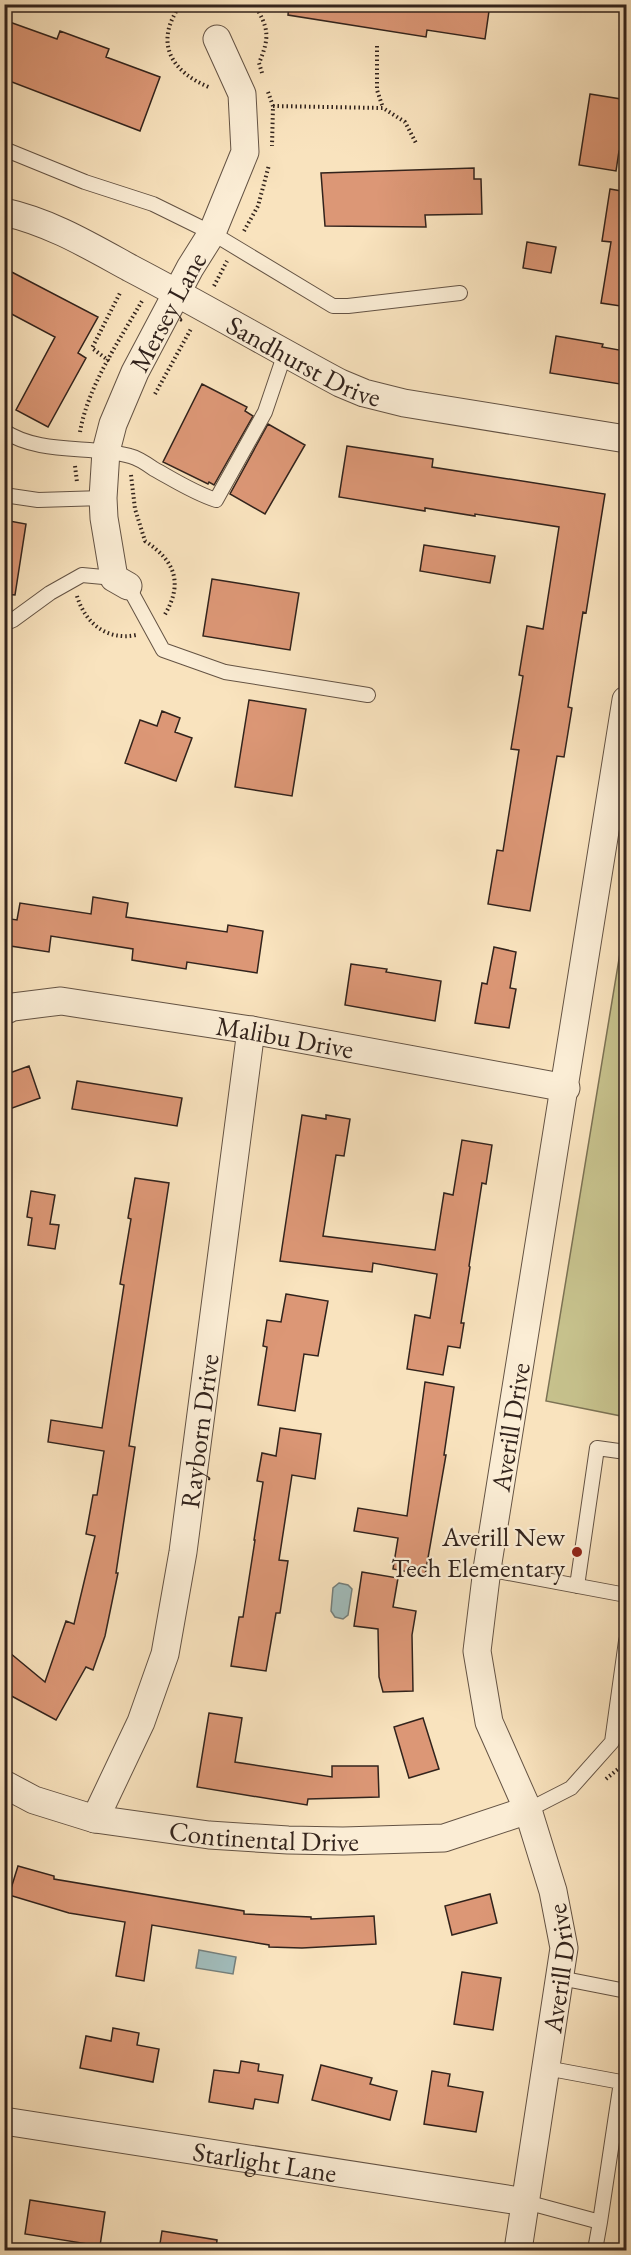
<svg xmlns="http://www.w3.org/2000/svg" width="631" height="2255" font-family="'EB Garamond',serif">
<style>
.green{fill:#c6c18c;stroke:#7c7254;stroke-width:1.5}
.water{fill:#a1bcbb;stroke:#757f7b;stroke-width:1.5}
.building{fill:#dc9776;stroke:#32231c;stroke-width:1.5}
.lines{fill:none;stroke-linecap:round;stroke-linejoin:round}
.service-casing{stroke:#645344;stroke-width:16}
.minor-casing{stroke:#645344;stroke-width:29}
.path{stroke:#32231c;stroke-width:4;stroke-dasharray:1.5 3;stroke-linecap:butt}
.service{stroke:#fbedd5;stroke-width:14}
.minor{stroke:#fbedd5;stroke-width:27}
.poi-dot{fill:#8f2418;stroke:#fbedd5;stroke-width:2}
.labels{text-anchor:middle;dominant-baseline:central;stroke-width:4.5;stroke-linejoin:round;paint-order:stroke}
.street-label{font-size:27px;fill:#32231c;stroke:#fbedd5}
.poi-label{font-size:27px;fill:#32231c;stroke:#fbedd5;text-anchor:end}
</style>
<rect width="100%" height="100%" fill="#f9e3be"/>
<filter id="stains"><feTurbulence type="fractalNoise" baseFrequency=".00333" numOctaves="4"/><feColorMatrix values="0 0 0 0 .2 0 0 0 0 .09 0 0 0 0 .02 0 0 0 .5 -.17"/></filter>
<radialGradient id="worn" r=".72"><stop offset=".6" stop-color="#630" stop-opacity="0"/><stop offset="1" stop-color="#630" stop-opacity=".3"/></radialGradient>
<path class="green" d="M620 953 626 954V1417L546 1401Z"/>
<path class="water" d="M339 1583 348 1585 352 1589 348 1615 343 1619 335 1617 331 1611 333 1588Z
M199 1950 236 1957 233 1974 196 1968Z"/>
<path class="building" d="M289 4H490L485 39 427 30 426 37 288 15Z
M4 20 57 39 60 31 109 49 106 57 160 77 140 131 4 79Z
M590 94 627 100V152L619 151 616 171 579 165Z
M474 168V179H481L482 214 425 215 426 227 325 226 321 173Z
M610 189 627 192V307L601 303 611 242 602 241Z
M527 242 556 247 551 273 523 268Z
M4 268 98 317 78 353 86 358 48 427 16 410 55 337 4 310Z
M556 336 603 344 602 347 625 351 620 384 550 373Z
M202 384 247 407 245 411 253 416 214 485 209 482 208 484 163 462Z
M268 424 305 445 265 514 230 494Z
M347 446 433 459 432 467 605 494 586 613 583 612 568 707 572 708 564 757 557 756 530 911 488 904 497 850 503 851 519 750 511 749 523 676 519 675 527 626 543 629 559 527 475 514V516L425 508V511L339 497Z
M4 520 26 524 15 595 4 594Z
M424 545 495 556 490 583 420 571Z
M212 579 299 593 290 650 203 636Z
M249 700 306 709 292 796 235 787Z
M162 711 180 718 175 732 192 738 176 781 125 763 140 720 157 726Z
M93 897 128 903 126 917 227 932 228 925 263 931 257 973 187 962 186 969 132 960 133 949 51 936 49 952 4 945V918L17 920 20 903 91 914Z
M494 947 516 952 510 988 516 989 509 1028 475 1023 482 983 487 984Z
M351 964 387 969 386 972 441 981 435 1021 345 1005Z
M29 1066 40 1098 4 1111V1075Z
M77 1081 182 1098 177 1126 72 1109Z
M302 1115 326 1119V1115L350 1119 344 1156 336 1155 323 1236 435 1250 444 1193 453 1195 462 1140 492 1145 486 1184 482 1183 469 1266 470 1267 461 1323H464L460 1348 448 1346 443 1375 407 1369 415 1315 430 1318 437 1274 373 1263 372 1272 280 1261Z
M135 1178 169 1183 129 1446 135 1447 116 1573H118L105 1636 93 1670 86 1667 56 1720 4 1692V1648L45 1682 66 1621 74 1624 95 1536 86 1534 93 1495H97L104 1451 48 1442 51 1420 102 1428 124 1285 120 1284 131 1219 128 1218Z
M31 1191 55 1195 50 1224 59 1225 55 1249 28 1245 32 1218 27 1217Z
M286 1294 328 1301 318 1356 304 1354 295 1411 258 1405 267 1347 263 1346 267 1320 281 1322Z
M425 1382 454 1387 444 1455H446L425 1575 393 1569 398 1538 354 1531 358 1508 407 1516Z
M280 1428 321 1434 315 1479 292 1475 279 1560 288 1561 280 1613H276L266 1671 231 1666 239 1617H243L255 1540H254L263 1482 257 1481 262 1453 276 1456Z
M362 1572 398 1578 393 1607 416 1611 412 1635 413 1691 383 1692 379 1677 378 1629 354 1626Z
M209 1713 242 1718 235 1762 332 1777V1766H378L379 1797 308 1799 307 1805 197 1787Z
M423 1718 439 1769 409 1778 394 1727Z
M18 1866 54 1876V1879L244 1911V1914L311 1917V1919L374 1916 376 1944 302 1948 269 1947V1945L152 1925 144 1981 116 1976 125 1922 69 1913 9 1895Z
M490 1894 497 1923 452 1935 445 1906Z
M462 1972 501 1978 493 2030 454 2024Z
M113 2028 139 2033 137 2045 159 2049 153 2082 80 2068 86 2036 111 2041Z
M241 2061 259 2064 258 2071 283 2075 278 2103 255 2099 253 2109 209 2102 214 2070 239 2073Z
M321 2065 372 2078 370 2084 397 2091 390 2120 312 2100Z
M432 2071 450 2074 448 2086 483 2092 476 2132 424 2124Z
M30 2200 105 2212 100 2246 25 2234Z
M162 2231 217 2240 216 2250H159Z"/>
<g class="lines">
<g class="service-casing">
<path id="service" d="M4 149 85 182 153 204 212 233 333 306H348L460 293
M4 431C40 455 90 445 130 456 138 458 147 464 154 469 174 480 194 493 216 500L265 412 285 353
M4 495 38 500 103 498
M128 586 163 650 225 672 368 695
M4 624 13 620 50 593 82 575 114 578
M487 1569 626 1595
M577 1586 597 1448 626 1452
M528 1810 571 1788 612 1742 626 1641
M560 1978 626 1991
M546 2068 621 2082 600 2222
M526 2202 600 2222 595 2250"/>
</g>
<g class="minor-casing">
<g id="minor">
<path id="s1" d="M4 212C50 222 90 246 130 268 201 305 269 345 340 383L364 393 404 403 626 439"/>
<path id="s2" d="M128 586 114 578 104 518 103 498 106 451 113 424 135 372 190 268 212 233 245 152 242 94 217 39"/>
<path id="s3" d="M4 1011 13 1007 61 1001 251 1030 566 1088"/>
<path id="s4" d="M4 1784 34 1800 95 1819 209 1835 288 1840 343 1841 444 1838 528 1810"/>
<path id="s5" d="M95 1819 141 1722 165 1654 183 1552 251 1030"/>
<path id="s6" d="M4 2121 526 2202"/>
<path id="s7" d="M518 2250 564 1948 553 1891 528 1810 489 1722 477 1651 487 1569 626 700"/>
</g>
</g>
<path class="path" d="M181 4C153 43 171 72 211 88
M254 4C269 28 270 37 259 63L262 73
M377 46V90L383 108
M268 92 273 106 272 146
M273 106 383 108 405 122 417 145
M244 231 258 206 269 165
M214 286 227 261
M109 361 92 348 120 293
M155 394 192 327
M80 432C88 386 119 341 142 301
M75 466 77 482
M131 475 135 509 145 541C175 561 184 583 164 616
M77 596C85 623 107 641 136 635
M606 1779 624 1764 626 1756"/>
<use href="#service" class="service"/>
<use href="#minor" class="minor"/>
</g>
<circle class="poi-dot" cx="577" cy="1552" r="6"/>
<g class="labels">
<g class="street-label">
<text stroke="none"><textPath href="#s2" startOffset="297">Mersey Lane</textPath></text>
<text stroke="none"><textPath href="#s1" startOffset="336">Sandhurst Drive</textPath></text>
<text stroke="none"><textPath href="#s3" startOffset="285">Malibu Drive</textPath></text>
<text stroke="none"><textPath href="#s7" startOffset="843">Averill Drive</textPath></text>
<text stroke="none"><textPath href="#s5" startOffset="405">Rayborn Drive</textPath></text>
<text stroke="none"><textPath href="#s4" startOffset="268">Continental Drive</textPath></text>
<text stroke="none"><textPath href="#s7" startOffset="285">Averill Drive</textPath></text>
<text stroke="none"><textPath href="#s6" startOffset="264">Starlight Lane</textPath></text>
</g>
<g class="poi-label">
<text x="565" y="1536">Averill New<tspan x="565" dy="31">Tech Elementary</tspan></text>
</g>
</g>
<rect width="631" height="2255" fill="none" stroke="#f9e3be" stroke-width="24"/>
<rect x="6" y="6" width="619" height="2243" fill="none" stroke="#32231c" stroke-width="3"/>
<rect x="12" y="12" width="607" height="2231" fill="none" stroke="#32231c" stroke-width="1.5"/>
<rect width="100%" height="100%" filter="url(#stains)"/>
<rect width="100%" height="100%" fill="url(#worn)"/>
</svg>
